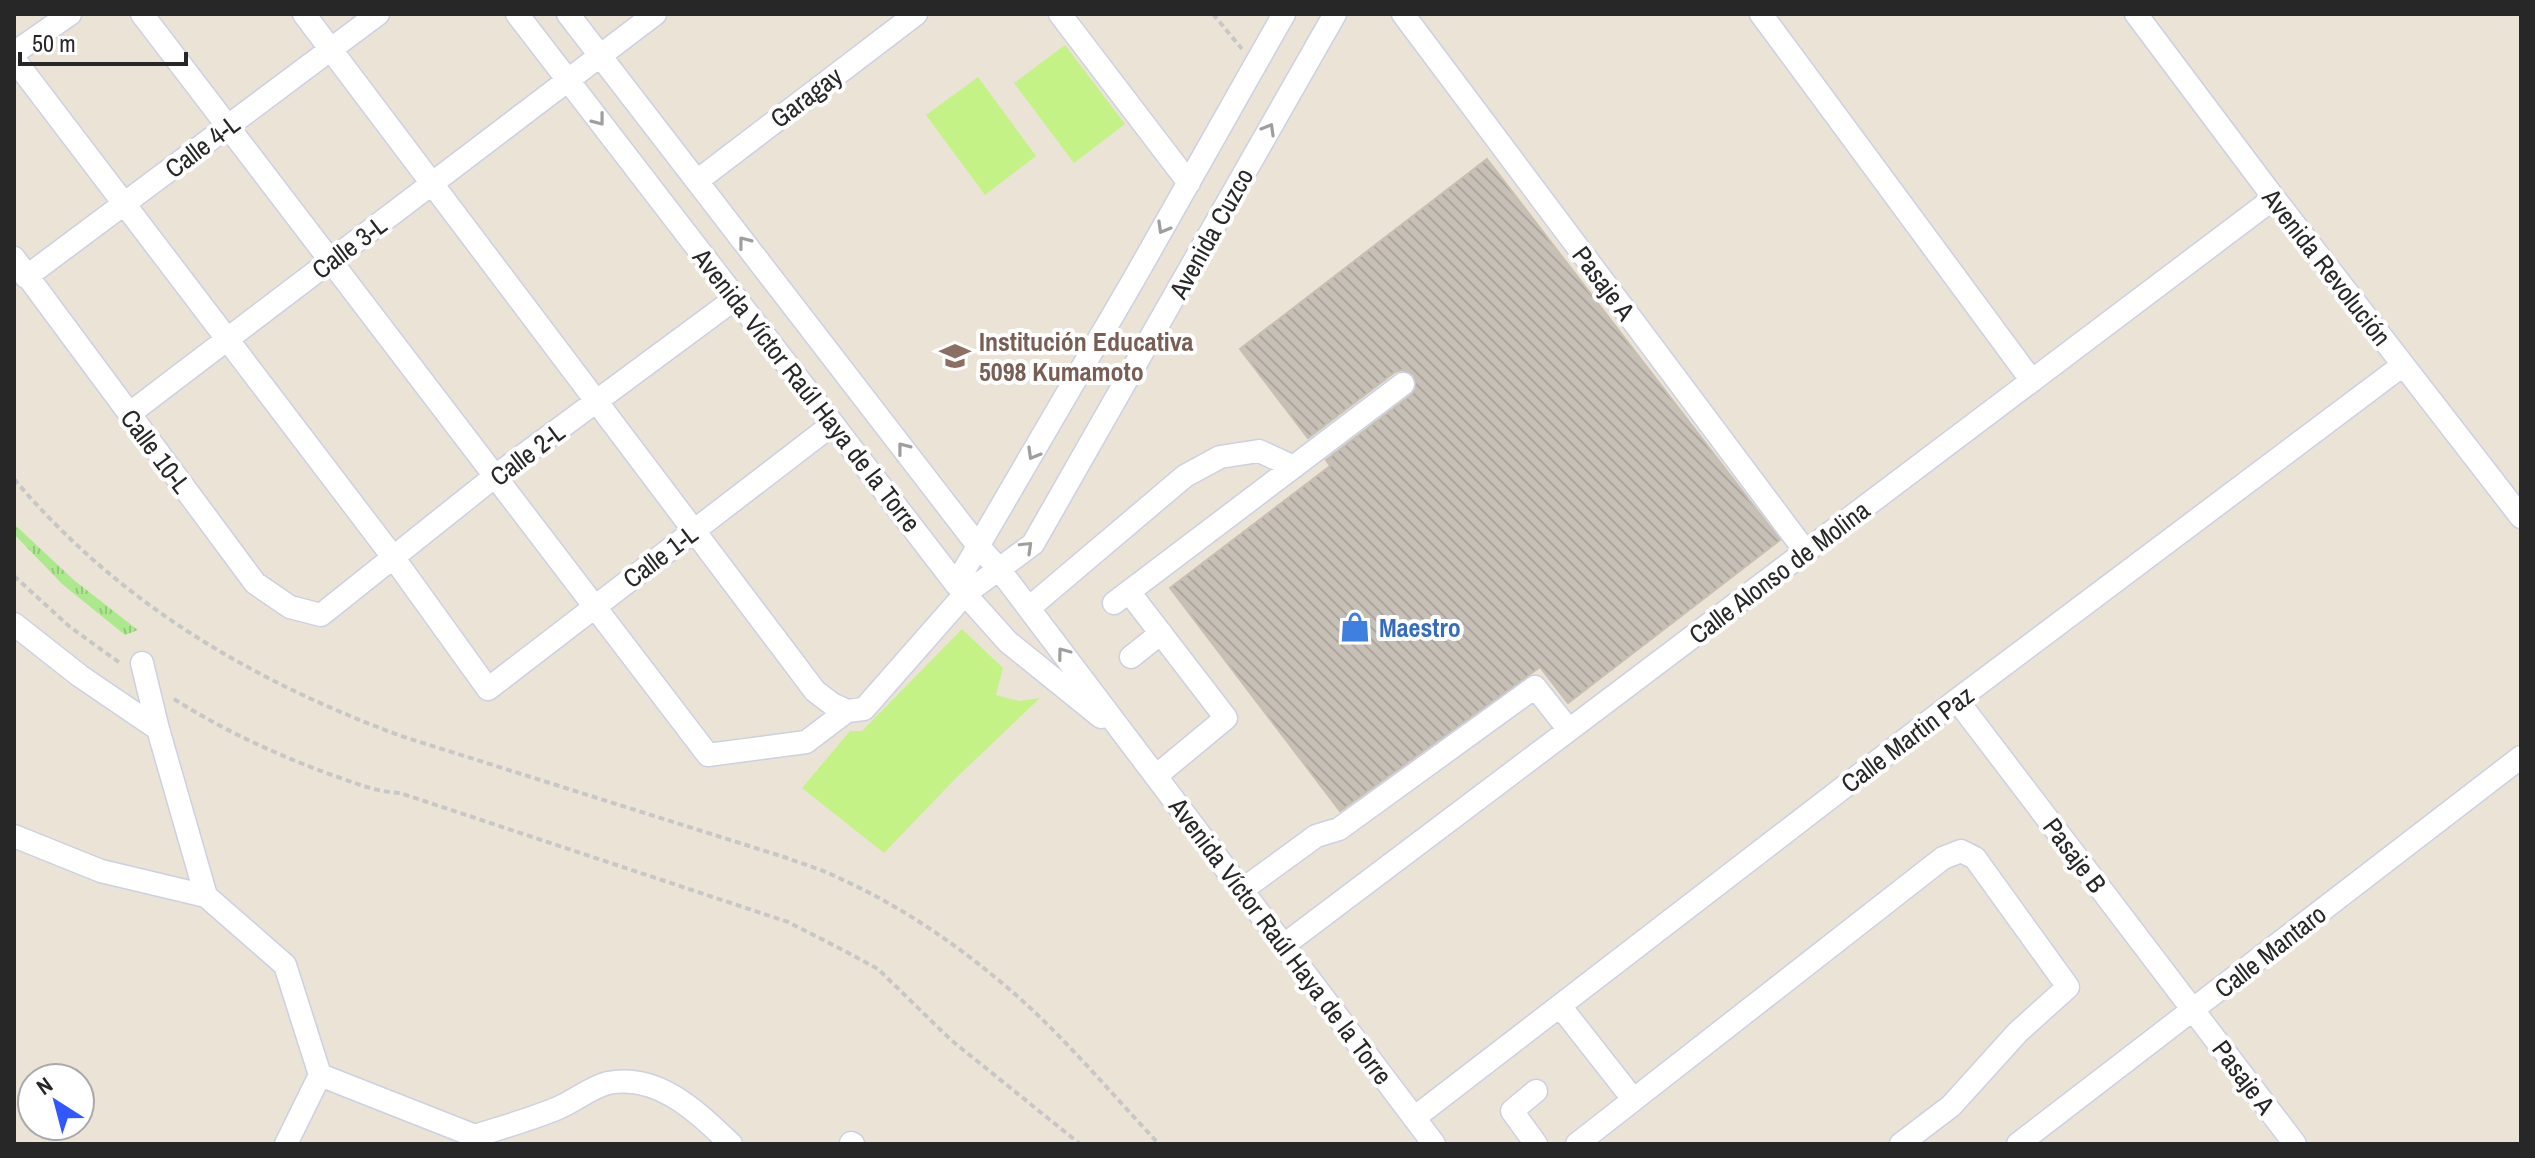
<svg xmlns="http://www.w3.org/2000/svg" width="2535" height="1158" font-family="'Archivo Narrow',sans-serif">
<style>
.grass{fill:url(#grass-tufts)}
.pitch{fill:#c4f287}
.building{fill:url(#building-back-hatch);stroke:#c7bfb1;stroke-width:2}
.lines{fill:none;stroke-linecap:round;stroke-linejoin:round}
.minor-casing{stroke:#ccd0e3;stroke-width:25}
.path{stroke:#c7c7c7;stroke-width:4;stroke-dasharray:6 4;stroke-linecap:butt}
.minor{stroke:#fff;stroke-width:22}
.oneway{stroke:#9e9e9e}
.labels{text-anchor:middle;dominant-baseline:central;stroke-width:8;stroke-linejoin:round;paint-order:stroke}
.street-label{font-size:26px;fill:#272727;stroke:#fff}
.education-label{font-size:26px;font-weight:bold;fill:#785e54;stroke:#fff;text-anchor:start}
.shop-label{font-size:26px;font-weight:bold;fill:#366cbe;stroke:#fff;text-anchor:start}
</style>
<defs>
<pattern id="grass-tufts" width="24" height="20" patternUnits="userSpaceOnUse" patternTransform="scale(2)"><rect width="24" height="20" fill="#ace98d"/><path d="M3 7l-1-3M5 7V3M7 7l1-3M15 17l-1-3M17 17v-4M19 17l1-3" fill="none" stroke="#94c87a"/></pattern>
<pattern id="building-back-hatch" width="6" height="6" patternUnits="userSpaceOnUse" patternTransform="scale(2)"><rect width="6" height="6" fill="#c7c0b7"/><path d="M-1 5l2 2M0 0l6 6M5-1l2 2" fill="none" stroke="#aba59d"/></pattern>
</defs>
<rect width="100%" height="100%" fill="#ece3d7"/>
<path class="grass" d="M14 524 75 581 138 630 125 635 62 584 14 534Z"/>
<path class="pitch" d="M1065 45 1125 124 1074 163 1014 83Z
M978 77 1036 156 985 195 926 115Z
M962 629 1003 668 996 695 1019 701 1040 698 956 778 884 853 802 788 850 731H862Z"/>
<path class="building" d="M1487 159 1780 540 1568 703 1540 667 1340 811 1170 588 1330 466 1326 460 1411 395 1416 389 1414 375 1402 370 1395 372 1308 438 1240 349Z"/>
<g class="lines">
<g class="minor-casing">
<path id="minor" d="M142 14 708 755 806 742 847 711 864 709 965 594 1033 544 1335 14
M304 14 815 691 832 704 847 711
M517 14 956 584 1008 642 1101 717
M568 14 979 547 999 569 1434 1144
M1060 14 1189 183
M1403 14 1806 552
M1761 14 2032 381
M2136 14 2274 198 2521 517
M14 53 70 14
M14 59 393 557 488 689 833 424
M697 181 916 14
M14 258 255 583 290 607 321 615 494 477 736 298
M26 277 378 14
M129 414 655 14
M956 584 1134 279 1284 14
M1129 592 1226 718 1156 776
M1114 603 1403 384
M1029 608 1185 476 1220 457 1259 451 1294 467
M14 624 80 676 158 729
M1131 657 1161 633
M142 663 158 729 206 896 285 965 320 1075 286 1144
M1957 700 2295 1144
M14 836 101 871 206 896
M1242 890 1316 836 1339 829 1535 687 1569 730
M1284 945 2274 198
M1560 1006 1633 1099
M320 1075 475 1136C503 1127 532 1119 558 1108 575 1101 591 1087 608 1083 659 1073 698 1113 731 1144
M1536 1091 1512 1111 1536 1144
M1414 1118 1957 700 2403 365
M851 1143 853 1144
M1577 1144 1943 858 1961 851 1975 858 2068 987 2018 1032 1951 1106 1901 1144
M2018 1144 2521 757"/>
</g>
<path class="path" d="M1213 14 1242 49
M14 479C119 603 250 680 401 736L784 857C803 864 823 870 841 879 894 903 946 937 991 974 1053 1023 1105 1087 1159 1144
M14 576 70 627 120 663
M174 699C223 730 275 754 329 774 353 782 375 792 400 793L788 922 839 948 878 969 951 1040 1080 1144"/>
<use href="#minor" class="minor"/>
</g>
<defs><path id="oneway-chevron" d="M-2-3.5L2.5 0L-2 3.5" fill="none" stroke-width="1.6" stroke-linecap="round" stroke-linejoin="round" transform="scale(2)"/></defs>
<g class="oneway">
<use href="#oneway-chevron" transform="translate(599 120) rotate(52)"/>
<use href="#oneway-chevron" transform="translate(1269 129) rotate(-60)"/>
<use href="#oneway-chevron" transform="translate(1163 228) rotate(120)"/>
<use href="#oneway-chevron" transform="translate(744 242) rotate(-128)"/>
<use href="#oneway-chevron" transform="translate(903 448) rotate(-128)"/>
<use href="#oneway-chevron" transform="translate(1033 454) rotate(120)"/>
<use href="#oneway-chevron" transform="translate(1027 547) rotate(-44)"/>
<use href="#oneway-chevron" transform="translate(1063 653) rotate(-127)"/>
</g>
<defs>
<g id="school-bare" transform="scale(2.4)"><path d="M0-5L7-2L0 1L-7-2ZM-4 1L0 2.5L4 1V4Q0 6-4 4Z" fill="#8d6e63" stroke="#fff" stroke-width="2.5" paint-order="stroke"/></g>
<g id="shop-bare" transform="scale(2.4)"><path d="M-5-2.5h2.3a2.7 3.5 0 0 1 5.4 0H5L5.5 6h-11ZM-1.5-2.5h3a1.5 2.3 0 0 0-3 0Z" fill="#3f7fe0" stroke="#fff" stroke-width="2.5" paint-order="stroke"/></g>
</defs>
<g fill-rule="evenodd">
<use href="#school-bare" x="955" y="356"/>
<use href="#shop-bare" x="1355" y="627"/>
</g>
<g class="labels">
<g class="street-label">
<text transform="translate(806 97) rotate(-37)">Garagay</text>
<text transform="translate(202 146) rotate(-37)">Calle 4-L</text>
<text transform="translate(1211 233) rotate(-61)">Avenida Cuzco</text>
<text transform="translate(349 247) rotate(-37)">Calle 3-L</text>
<text transform="translate(2327 267) rotate(52)">Avenida Revolución</text>
<text transform="translate(1604 283) rotate(53)">Pasaje A</text>
<text transform="translate(807 390) rotate(52)">Avenida Víctor Raúl Haya de la Torre</text>
<text transform="translate(156 451) rotate(53)">Calle 10-L</text>
<text transform="translate(527 454) rotate(-37)">Calle 2-L</text>
<text transform="translate(660 556) rotate(-37)">Calle 1-L</text>
<text transform="translate(1779 572) rotate(-37)">Calle Alonso de Molina</text>
<text transform="translate(1907 739) rotate(-37)">Calle Martin Paz</text>
<text transform="translate(2075 855) rotate(53)">Pasaje B</text>
<text transform="translate(1281 941) rotate(53)">Avenida Víctor Raúl Haya de la Torre</text>
<text transform="translate(2270 951) rotate(-38)">Calle Mantaro</text>
<text transform="translate(2244 1077) rotate(53)">Pasaje A</text>
</g>
<g class="education-label">
<text x="979" y="341">Institución Educativa<tspan x="979" dy="30">5098 Kumamoto</tspan></text>
</g>
<g class="shop-label">
<text x="1379" y="627">Maestro</text>
</g>
</g>
<rect width="2535" height="1158" fill="none" stroke="#272727" stroke-width="32"/>
<g transform="translate(56 1102) rotate(324)"><circle r="38" fill="#ffffff" stroke="#a9a9a9" stroke-width="2"/>
<path d="M0-6L14 30L0 20L-14 30Z" fill="#3157ff"/>
<text y="-12" font-size="22" font-weight="bold" text-anchor="middle" fill="#272727">N</text>
</g>
<path d="M20 52v12h166v-12" fill="none" stroke="#272727" stroke-width="4"/>
<text x="32" y="52" font-size="24" fill="#272727" stroke="#ffffff" stroke-width="6" paint-order="stroke">50 m</text>
</svg>
